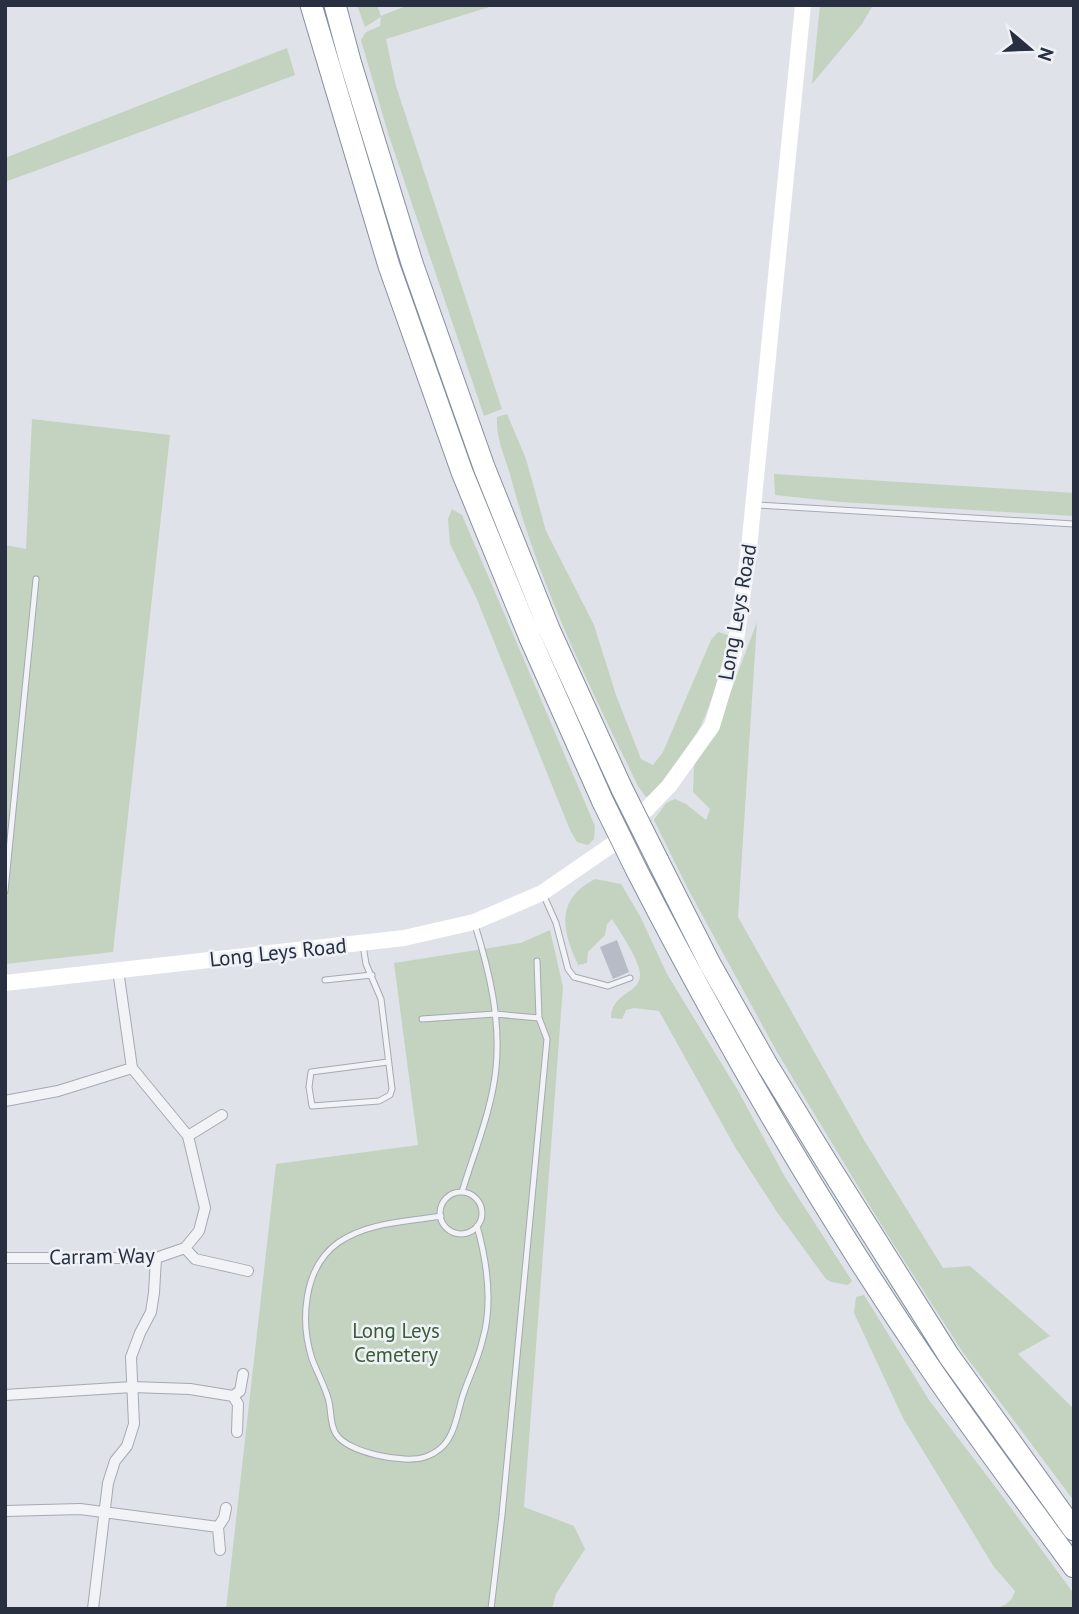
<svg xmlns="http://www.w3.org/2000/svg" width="1079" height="1614" font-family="'PT Sans',sans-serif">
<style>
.green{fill:#c3d3bf}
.building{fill:#b6bbc6}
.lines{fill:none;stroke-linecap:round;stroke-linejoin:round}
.lane-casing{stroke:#a4a9b3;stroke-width:7}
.street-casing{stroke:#a4a9b3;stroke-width:12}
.highway-casing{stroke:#868fa0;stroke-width:23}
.lane{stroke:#f2f3f7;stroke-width:5}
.street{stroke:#f2f3f7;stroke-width:10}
.secondary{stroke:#fff;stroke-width:16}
.highway{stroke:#fff;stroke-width:21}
.highway-bridge-casing{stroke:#868fa0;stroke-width:23;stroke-linecap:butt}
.highway-bridge{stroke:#fff;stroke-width:21}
.labels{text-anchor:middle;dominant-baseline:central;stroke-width:5;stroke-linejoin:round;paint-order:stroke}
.street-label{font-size:21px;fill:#272f41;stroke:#eef1f6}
.park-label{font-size:21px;fill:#395d34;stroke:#eef1f6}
</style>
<rect width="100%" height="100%" fill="#dfe2e9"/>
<path class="green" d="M357 5H377L381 16 408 5H496L386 39 396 86 502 409 484 416 388 133 361 40 366 32 380 26 381 17 365 27Z
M820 5H873L862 24 812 84Z
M287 48 295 75 5 182V158Z
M507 414 526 459 546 531 594 625 616 695 641 759 653 765 663 752 711 640 718 632 728 635C722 671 708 719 688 749 677 766 663 782 651 798L645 796 638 786C589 685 538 583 510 474 504 454 496 439 497 417Z
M32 419 170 435 113 952 5 964V545L26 549Z
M774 474 1074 493V516L840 502 775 495Z
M452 509 462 515 595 826 594 839 588 845 577 842 570 830 476 597 450 544 448 519Z
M757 622 738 917 864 1140 943 1268 970 1266 1050 1336 1018 1354 1074 1409V1501L962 1351 882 1226 777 1052 688 889 654 820 666 803 675 799 686 804 706 820 710 809 693 792 694 766 720 720Z
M595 879 621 884 640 916 667 974 737 1089 785 1177 852 1281 848 1285 831 1282 826 1279 777 1212 735 1147 659 1011 634 1008 626 1010 622 1019 611 1018C611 992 641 994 640 974 640 961 619 930 612 919L607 924 605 935 588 952 587 963 578 965C562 930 555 900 595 879Z
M550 930 563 987 524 1507 574 1526 585 1549 556 1594 552 1609H226L276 1164 418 1145 394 963 521 943Z
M864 1295 929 1400 994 1485 1074 1594V1609H994C1006 1605 1011 1603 1015 1591L994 1567 903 1418 854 1313 856 1297Z"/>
<path class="building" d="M617 940 629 972 613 979 600 947Z"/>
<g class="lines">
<g class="lane-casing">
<path id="lane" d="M757 505 1074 524
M5 891 36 579
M544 896 556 923 568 969 574 977 608 986 630 978
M363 945 366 964 381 999 392 1089 390 1095 379 1101 312 1106 309 1087 311 1072 388 1062
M325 980 372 975
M422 1019 495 1014 539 1018 537 961
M462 1192C474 1152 492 1110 496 1068 501 1019 489 970 475 925
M440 1213a21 21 0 1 1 42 0a21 21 0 1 1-42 0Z
M441 1216C406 1222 369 1222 339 1242 303 1267 300 1321 312 1359 317 1372 324 1385 328 1398 332 1410 329 1423 336 1434 348 1453 405 1464 425 1457 431 1455 439 1450 443 1446 456 1433 458 1408 464 1392 470 1375 478 1359 482 1342 493 1306 487 1262 477 1226
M491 1609 502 1515 547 1039 539 1018"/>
</g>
<g class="street-casing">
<path id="street" d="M5 1101 58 1091 132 1068
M188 1136 222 1115
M185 1248 195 1259 248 1271
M5 1258H156L185 1248 199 1231 205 1208 188 1136 132 1068 118 970
M5 1395 132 1387 190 1389 233 1396
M233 1396 238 1404 237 1432
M233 1396 240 1391 243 1374
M5 1511 80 1509 218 1527
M220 1550 218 1527 224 1518 226 1508
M93 1609 108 1483 115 1461 127 1446 134 1424 131 1357 140 1333 151 1312 154 1293 156 1258"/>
</g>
<g class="highway-casing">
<path id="highway" d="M311 5 389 266 462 472 530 638 603 802
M335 5 350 61 412 263 484 467 549 629 622 789
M658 861 710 964 766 1063 826 1161 949 1356 1074 1530
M637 871C725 1042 822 1210 931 1369 977 1436 1026 1501 1074 1567"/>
</g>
<use href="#lane" class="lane"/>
<use href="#street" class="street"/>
<path class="secondary" d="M5 983 404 938 474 922 542 893 613 844 669 786 712 726 734 653 748 558 803 5"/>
<use href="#highway" class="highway"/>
<g class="highway-bridge-casing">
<path id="highway-bridge" d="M622 789 658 861
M603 802 637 871"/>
</g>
<use href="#highway-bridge" class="highway-bridge"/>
</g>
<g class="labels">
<g class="street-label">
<text transform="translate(737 612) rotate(-80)">Long Leys Road</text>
<text transform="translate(278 952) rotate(-6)">Long Leys Road</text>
<text transform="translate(102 1256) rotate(-1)">Carram Way</text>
</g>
<g class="park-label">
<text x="396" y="1330">Long Leys<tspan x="396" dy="24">Cemetery</tspan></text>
</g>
</g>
<rect width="1079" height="1614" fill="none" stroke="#272f41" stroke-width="14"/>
<g transform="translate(1030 49) rotate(109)" stroke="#eef1f6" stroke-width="5" paint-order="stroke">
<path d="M0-5L12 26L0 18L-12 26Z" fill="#272f41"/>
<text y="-10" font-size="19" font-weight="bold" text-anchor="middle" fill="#272f41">N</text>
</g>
</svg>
